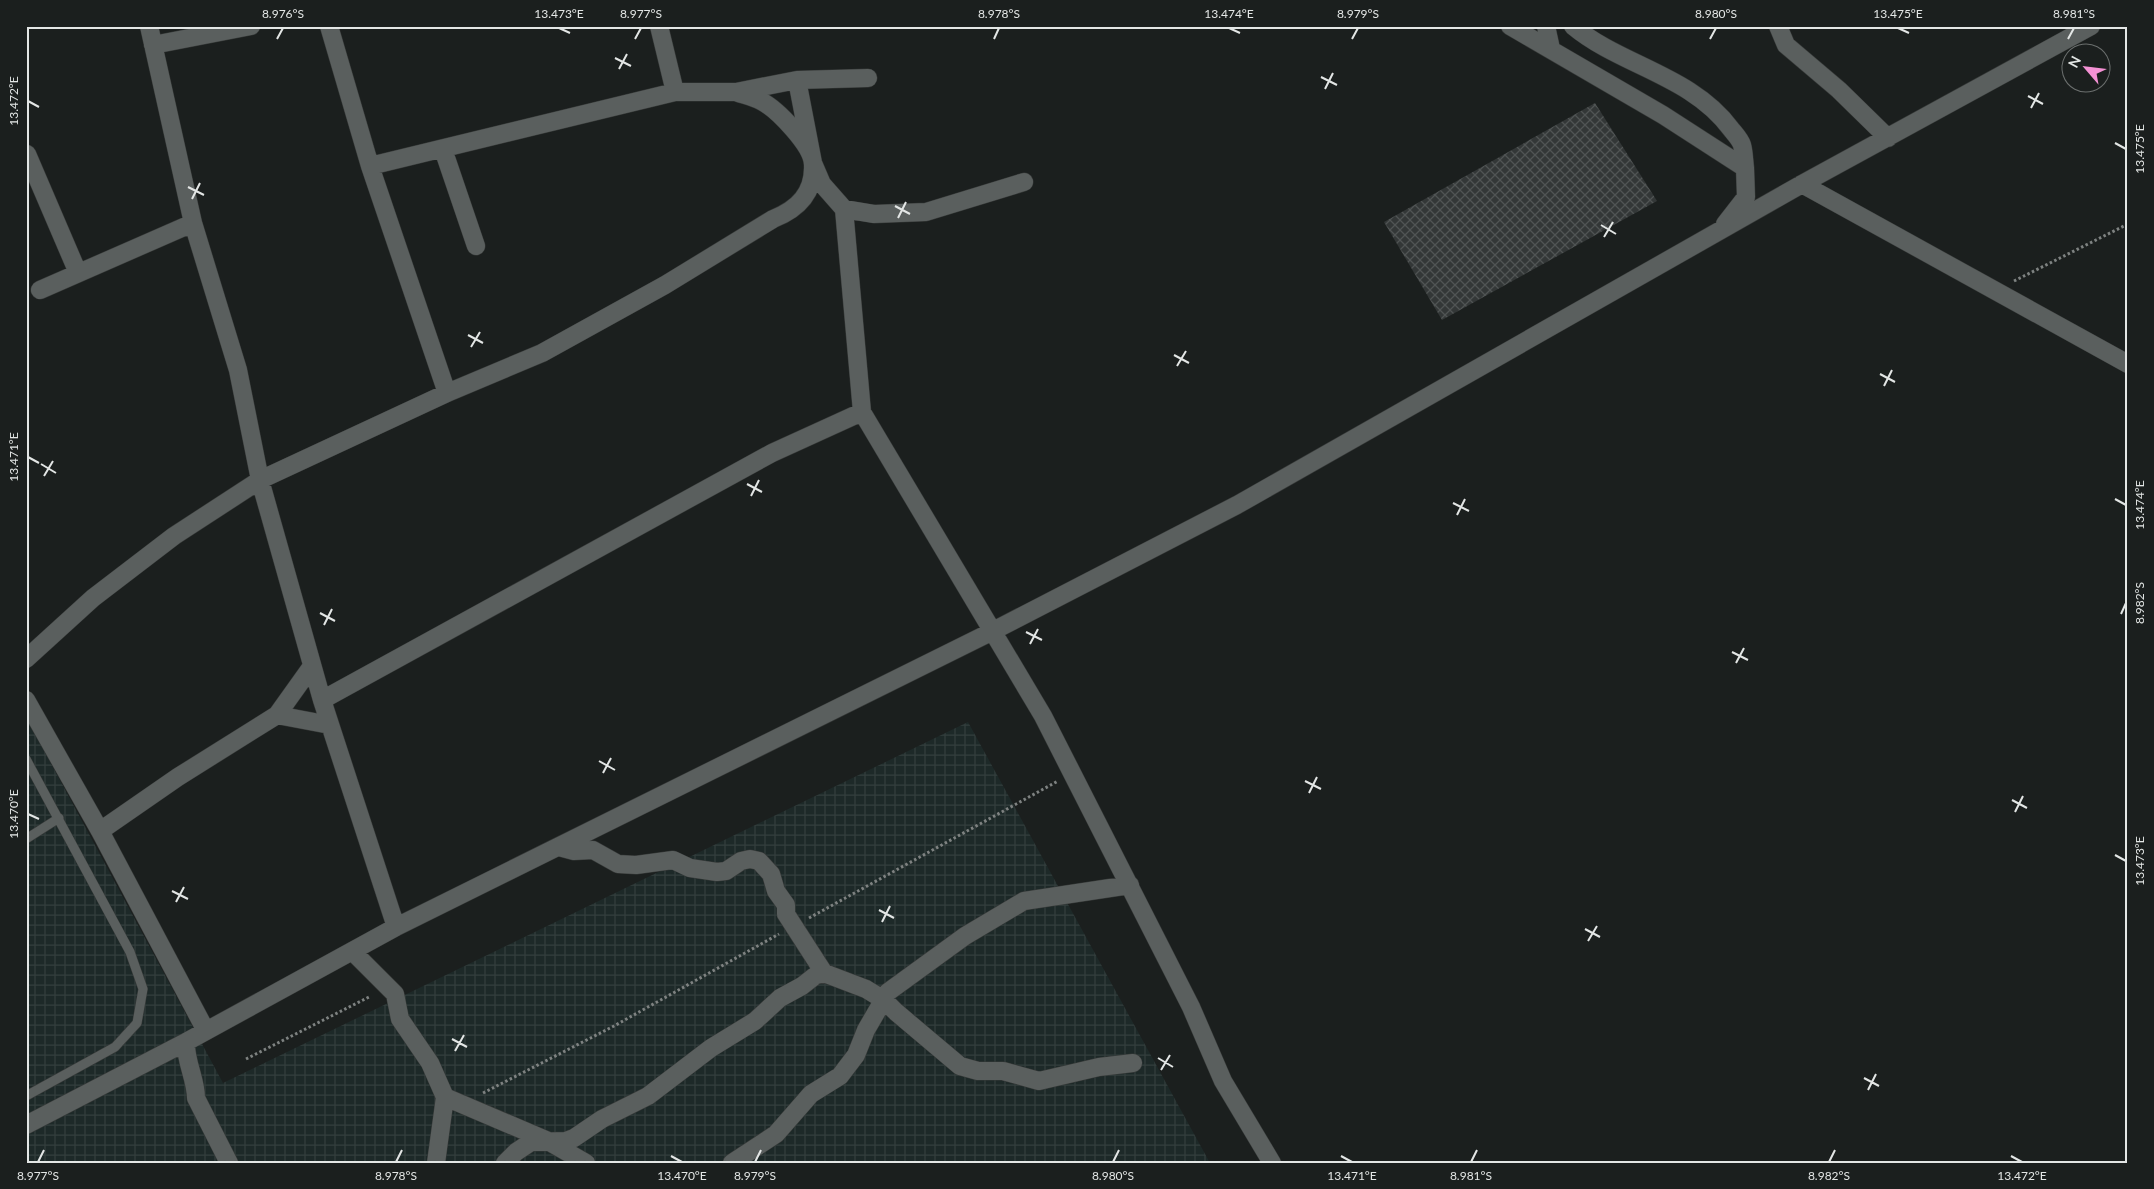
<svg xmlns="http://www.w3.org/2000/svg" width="2154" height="1189" font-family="Lato,sans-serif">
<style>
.industrial{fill:url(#industrial-grid)}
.building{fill:url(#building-cross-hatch)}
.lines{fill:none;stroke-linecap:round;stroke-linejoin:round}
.service-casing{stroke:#373a39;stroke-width:10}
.minor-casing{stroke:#373a39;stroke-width:19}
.path{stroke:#7e8281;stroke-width:3;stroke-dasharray:2.5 2.5;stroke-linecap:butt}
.service{stroke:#5a5f5e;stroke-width:9}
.minor{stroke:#5a5f5e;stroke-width:18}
.ticks{fill:none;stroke:#e3e6e5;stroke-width:2}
.neatline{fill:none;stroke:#e3e6e5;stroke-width:2}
.ticks-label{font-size:12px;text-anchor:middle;fill:#e3e6e5}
</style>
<defs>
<pattern id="industrial-grid" width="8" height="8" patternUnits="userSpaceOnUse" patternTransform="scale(1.25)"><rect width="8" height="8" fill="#1d2928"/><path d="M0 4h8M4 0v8" fill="none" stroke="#333e3d"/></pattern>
<pattern id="building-cross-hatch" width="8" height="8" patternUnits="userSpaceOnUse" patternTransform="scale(1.25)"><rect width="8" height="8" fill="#333737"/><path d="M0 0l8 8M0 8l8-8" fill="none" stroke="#505454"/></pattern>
</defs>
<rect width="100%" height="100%" fill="#1b1f1e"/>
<path class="industrial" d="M26 717 223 1083 968 722 1210 1163H26Z"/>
<path class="building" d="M1595 103 1657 201 1442 320 1384 222Z"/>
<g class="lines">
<g class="service-casing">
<path id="service" d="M26 759 130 952 143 989 137 1023 115 1047 26 1096
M26 839 59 818"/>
</g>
<g class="minor-casing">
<path id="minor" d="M149 26 193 223 238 370 260 480 322 700 396 927
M329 26 370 166 447 393
M659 26 675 92
M1510 26 1663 115 1745 168 1746 197 1725 224
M1546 26 1551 49
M1573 26C1621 66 1691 75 1731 129 1735 134 1740 139 1742 145 1744 152 1744 160 1745 168
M1778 26 1786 45 1839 90 1888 138
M153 45 251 26
M797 80 813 163 822 184 844 209 862 412 1043 716 1191 1007 1223 1081 1272 1163
M443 149 476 246
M27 154 78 273
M370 166 675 92H736L797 80 868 78
M1802 184 2128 364
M844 209 874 214 926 212 1024 182
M40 290 193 223
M26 659 93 598 174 536 260 480 447 393 542 353 665 285 773 219C798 209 814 193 813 165 813 146 777 109 761 101 753 97 744 95 736 92
M26 700 100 831 206 1031
M322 700 772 453 862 412
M277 715 330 725
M100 831 178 777 277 715 312 666
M559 847 574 851 593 850 618 864 636 865 673 860 690 868 717 872 726 871 741 861 750 859 759 861 771 874 776 891 786 905V914L824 973
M354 950 357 956 395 994 400 1019 430 1063 445 1097 436 1163
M186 1042C185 1061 196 1079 196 1098L229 1163
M445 1097 546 1140 586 1163
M26 1125 186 1042 396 927 991 632 1237 505 1802 184 2091 26
M505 1163 516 1152 531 1142 566 1141 574 1138 602 1119 648 1096 711 1048 755 1021 780 998 802 986 816 975 824 973 866 989 884 1000 896 1012 960 1066 978 1071H1003L1039 1081 1099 1067 1133 1063
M732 1163 776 1134 811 1094 840 1076 856 1055 866 1030 888 992 965 936 1024 901 1130 885"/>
</g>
<path class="path" d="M2014 281 2128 224
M809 918 1058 781
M246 1059 371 996
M483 1093 614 1026 779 934"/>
<use href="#service" class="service"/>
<use href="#minor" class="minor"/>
</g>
<path class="ticks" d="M559 28 570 33M1229 28 1240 33M1898 28 1909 33M277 39 283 28M635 39 641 28M994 39 999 28M1352 39 1358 28M1710 39 1716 28M2068 39 2074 28M615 58 631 66M619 69 627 54M1321 77 1337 85M1325 89 1333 73M2028 96 2043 104M28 101 39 107M2031 108 2039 93M2115 143 2126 149M188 187 204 195M192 199 200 183M895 206 910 214M898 218 906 202M1601 225 1616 234M1604 237 1613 222M468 335 483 343M471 347 480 332M1174 355 1189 363M1177 366 1186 351M1880 374 1895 382M1884 386 1892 370M28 457 39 463M41 464 56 473M44 476 53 461M747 484 762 492M751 496 759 480M2115 499 2126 505M1453 503 1469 511M1457 515 1465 499M320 613 335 621M2121 614 2126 603M324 625 332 609M1026 632 1042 640M1030 644 1038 629M1732 652 1748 660M1736 663 1744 648M599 761 615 770M603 773 611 758M1305 781 1321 789M1309 793 1317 777M2012 800 2027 808M2015 812 2023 796M28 814 39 819M2115 855 2126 861M172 891 188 899M176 902 184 887M879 910 894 918M882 922 890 906M1585 929 1600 937M1588 941 1597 926M452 1039 467 1047M455 1051 464 1035M1158 1058 1173 1067M1161 1070 1170 1055M1864 1078 1879 1086M1868 1090 1876 1074M671 1156 682 1162M1341 1156 1352 1162M2011 1156 2022 1162M38 1162 44 1150M396 1162 402 1150M755 1162 761 1150M1113 1162 1119 1150M1471 1162 1477 1150M1829 1162 1835 1150"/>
<rect width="2154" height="1189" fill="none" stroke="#1b1f1e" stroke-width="55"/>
<g transform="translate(2086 68) rotate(298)"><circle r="24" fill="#1b1f1e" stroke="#6b6f6e"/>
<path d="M0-4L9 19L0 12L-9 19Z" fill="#f491d4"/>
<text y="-8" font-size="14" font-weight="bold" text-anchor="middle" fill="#e3e6e5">N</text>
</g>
<rect x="28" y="28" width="2098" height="1134" class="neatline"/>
<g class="ticks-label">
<text x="283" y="18">8.976°S</text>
<text x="559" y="18">13.473°E</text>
<text x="641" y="18">8.977°S</text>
<text x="999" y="18">8.978°S</text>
<text x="1229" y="18">13.474°E</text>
<text x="1358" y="18">8.979°S</text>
<text x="1716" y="18">8.980°S</text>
<text x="1898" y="18">13.475°E</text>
<text x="2074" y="18">8.981°S</text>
<text transform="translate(14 101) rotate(-90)" y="4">13.472°E</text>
<text transform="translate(2140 149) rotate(-90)" y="4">13.475°E</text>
<text transform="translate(14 457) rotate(-90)" y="4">13.471°E</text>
<text transform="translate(2140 505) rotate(-90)" y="4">13.474°E</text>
<text transform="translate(2140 603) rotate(-90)" y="4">8.982°S</text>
<text transform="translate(14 814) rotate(-90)" y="4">13.470°E</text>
<text transform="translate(2140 861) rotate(-90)" y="4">13.473°E</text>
<text x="38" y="1180">8.977°S</text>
<text x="396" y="1180">8.978°S</text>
<text x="682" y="1180">13.470°E</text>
<text x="755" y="1180">8.979°S</text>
<text x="1113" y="1180">8.980°S</text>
<text x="1352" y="1180">13.471°E</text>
<text x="1471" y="1180">8.981°S</text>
<text x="1829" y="1180">8.982°S</text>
<text x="2022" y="1180">13.472°E</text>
</g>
</svg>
